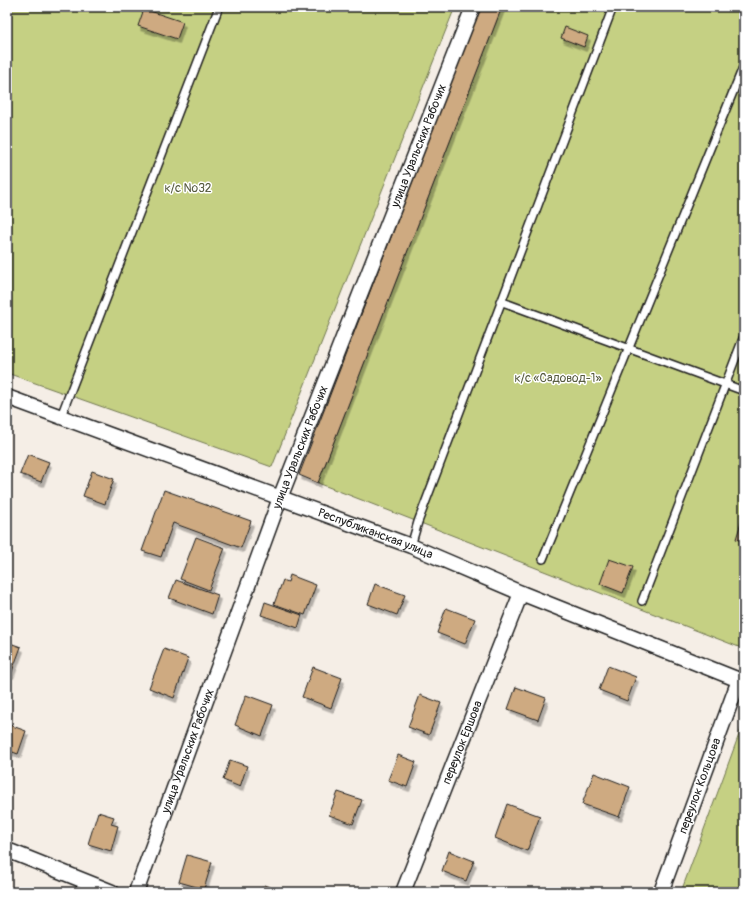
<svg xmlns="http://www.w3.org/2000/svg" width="751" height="899" font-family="Pangolin,sans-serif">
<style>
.green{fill:#c5d083;stroke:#707650}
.building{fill:#ceaa81;stroke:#1c1c1c;filter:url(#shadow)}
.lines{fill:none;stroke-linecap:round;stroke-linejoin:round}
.service-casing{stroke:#1c1c1c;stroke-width:10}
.minor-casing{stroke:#1c1c1c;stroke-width:17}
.service{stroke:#fff;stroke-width:7}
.minor{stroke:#fff;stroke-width:14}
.labels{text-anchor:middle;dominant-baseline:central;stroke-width:3;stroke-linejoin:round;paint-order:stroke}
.street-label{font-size:12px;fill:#1c1c1c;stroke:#fff}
.park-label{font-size:12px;fill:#575b40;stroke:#fff}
</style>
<defs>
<filter id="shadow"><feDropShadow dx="2.5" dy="4.5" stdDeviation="0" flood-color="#0004"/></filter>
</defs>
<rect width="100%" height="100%" fill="#f5eee6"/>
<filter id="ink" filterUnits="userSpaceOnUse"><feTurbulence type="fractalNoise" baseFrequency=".025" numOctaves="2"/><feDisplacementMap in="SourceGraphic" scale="8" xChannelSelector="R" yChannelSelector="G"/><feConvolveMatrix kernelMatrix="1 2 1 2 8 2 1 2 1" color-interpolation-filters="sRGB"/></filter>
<g filter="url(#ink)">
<path class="green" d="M7 7H455L272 467 7 373Z
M502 7H744V649L318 483Z
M744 721V892H681Z"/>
<path class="building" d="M480 7H502L318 483 299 475Z
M144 9 183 22 177 39 138 26Z
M565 27 588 36 584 47 561 38Z
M28 454 49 462 41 482 20 474Z
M92 471 114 479 105 504 83 496Z
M164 490 251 521 241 548 173 523 161 557 142 551Z
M744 513V542L736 539Z
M196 537 225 548 209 590 180 579Z
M609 559 633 567 623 593 600 584Z
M290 575 316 585 305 615 274 604 283 580 288 582Z
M176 580 218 595 212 614 169 598Z
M375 584 405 595 397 615 368 604Z
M265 602 302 615 298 628 261 615Z
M446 608 475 619 465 644 437 633Z
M7 642 21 647 11 674 7 673Z
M164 649 188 658 174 698 149 688Z
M608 666 636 677 627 701 599 690Z
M313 667 342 678 331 708 302 697Z
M516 687 546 698 538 720 508 709Z
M246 695 273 705 262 736 235 725Z
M420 695 441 703 429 735 408 727Z
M7 724 26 731 18 754 7 750Z
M398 755 416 762 407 787 388 780Z
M230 760 247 766 240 787 223 780Z
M594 773 630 787 619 817 582 804Z
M338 792 362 800 353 824 329 815Z
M507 804 540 816 527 851 495 838Z
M98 812 114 817 111 824 118 826 111 851 88 844Z
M449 851 474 861 466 881 442 871Z
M187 855 212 862 204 889 179 882Z
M264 885 284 892H261Z"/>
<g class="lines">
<g class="service-casing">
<path id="service" d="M500 301 744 391
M61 416 219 7
M411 546 418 522 613 7
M543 559 744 65
M642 601 744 336"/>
</g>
<g class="minor-casing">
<g id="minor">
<path id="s1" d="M7 397 411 546 521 593 739 680 661 892"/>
<path d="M7 850 112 892"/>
<path id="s2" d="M136 892 280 498 473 7"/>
<path id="s3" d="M403 892 521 593"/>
</g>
</g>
<use href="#service" class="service"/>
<use href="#minor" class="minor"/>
</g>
</g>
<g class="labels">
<g class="street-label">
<text stroke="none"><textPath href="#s2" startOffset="798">улица Уральских Рабочих</textPath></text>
<text stroke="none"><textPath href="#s2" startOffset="474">улица Уральских Рабочих</textPath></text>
<text stroke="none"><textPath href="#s1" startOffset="393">Республиканская улица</textPath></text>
<text stroke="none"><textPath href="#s3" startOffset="161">переулок Ершова</textPath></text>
<text stroke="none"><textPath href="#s2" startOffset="150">улица Уральских Рабочих</textPath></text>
<text transform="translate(700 786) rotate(-70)">переулок Кольцова</text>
</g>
<g class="park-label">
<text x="188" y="188">к/с №32</text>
<text x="558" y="378">к/с «Садовод-1»</text>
</g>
</g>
<rect width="751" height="899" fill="none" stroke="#fff" stroke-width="24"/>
<rect x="12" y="12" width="727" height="875" fill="none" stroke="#1c1c1c" stroke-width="1.5" filter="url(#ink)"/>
</svg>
